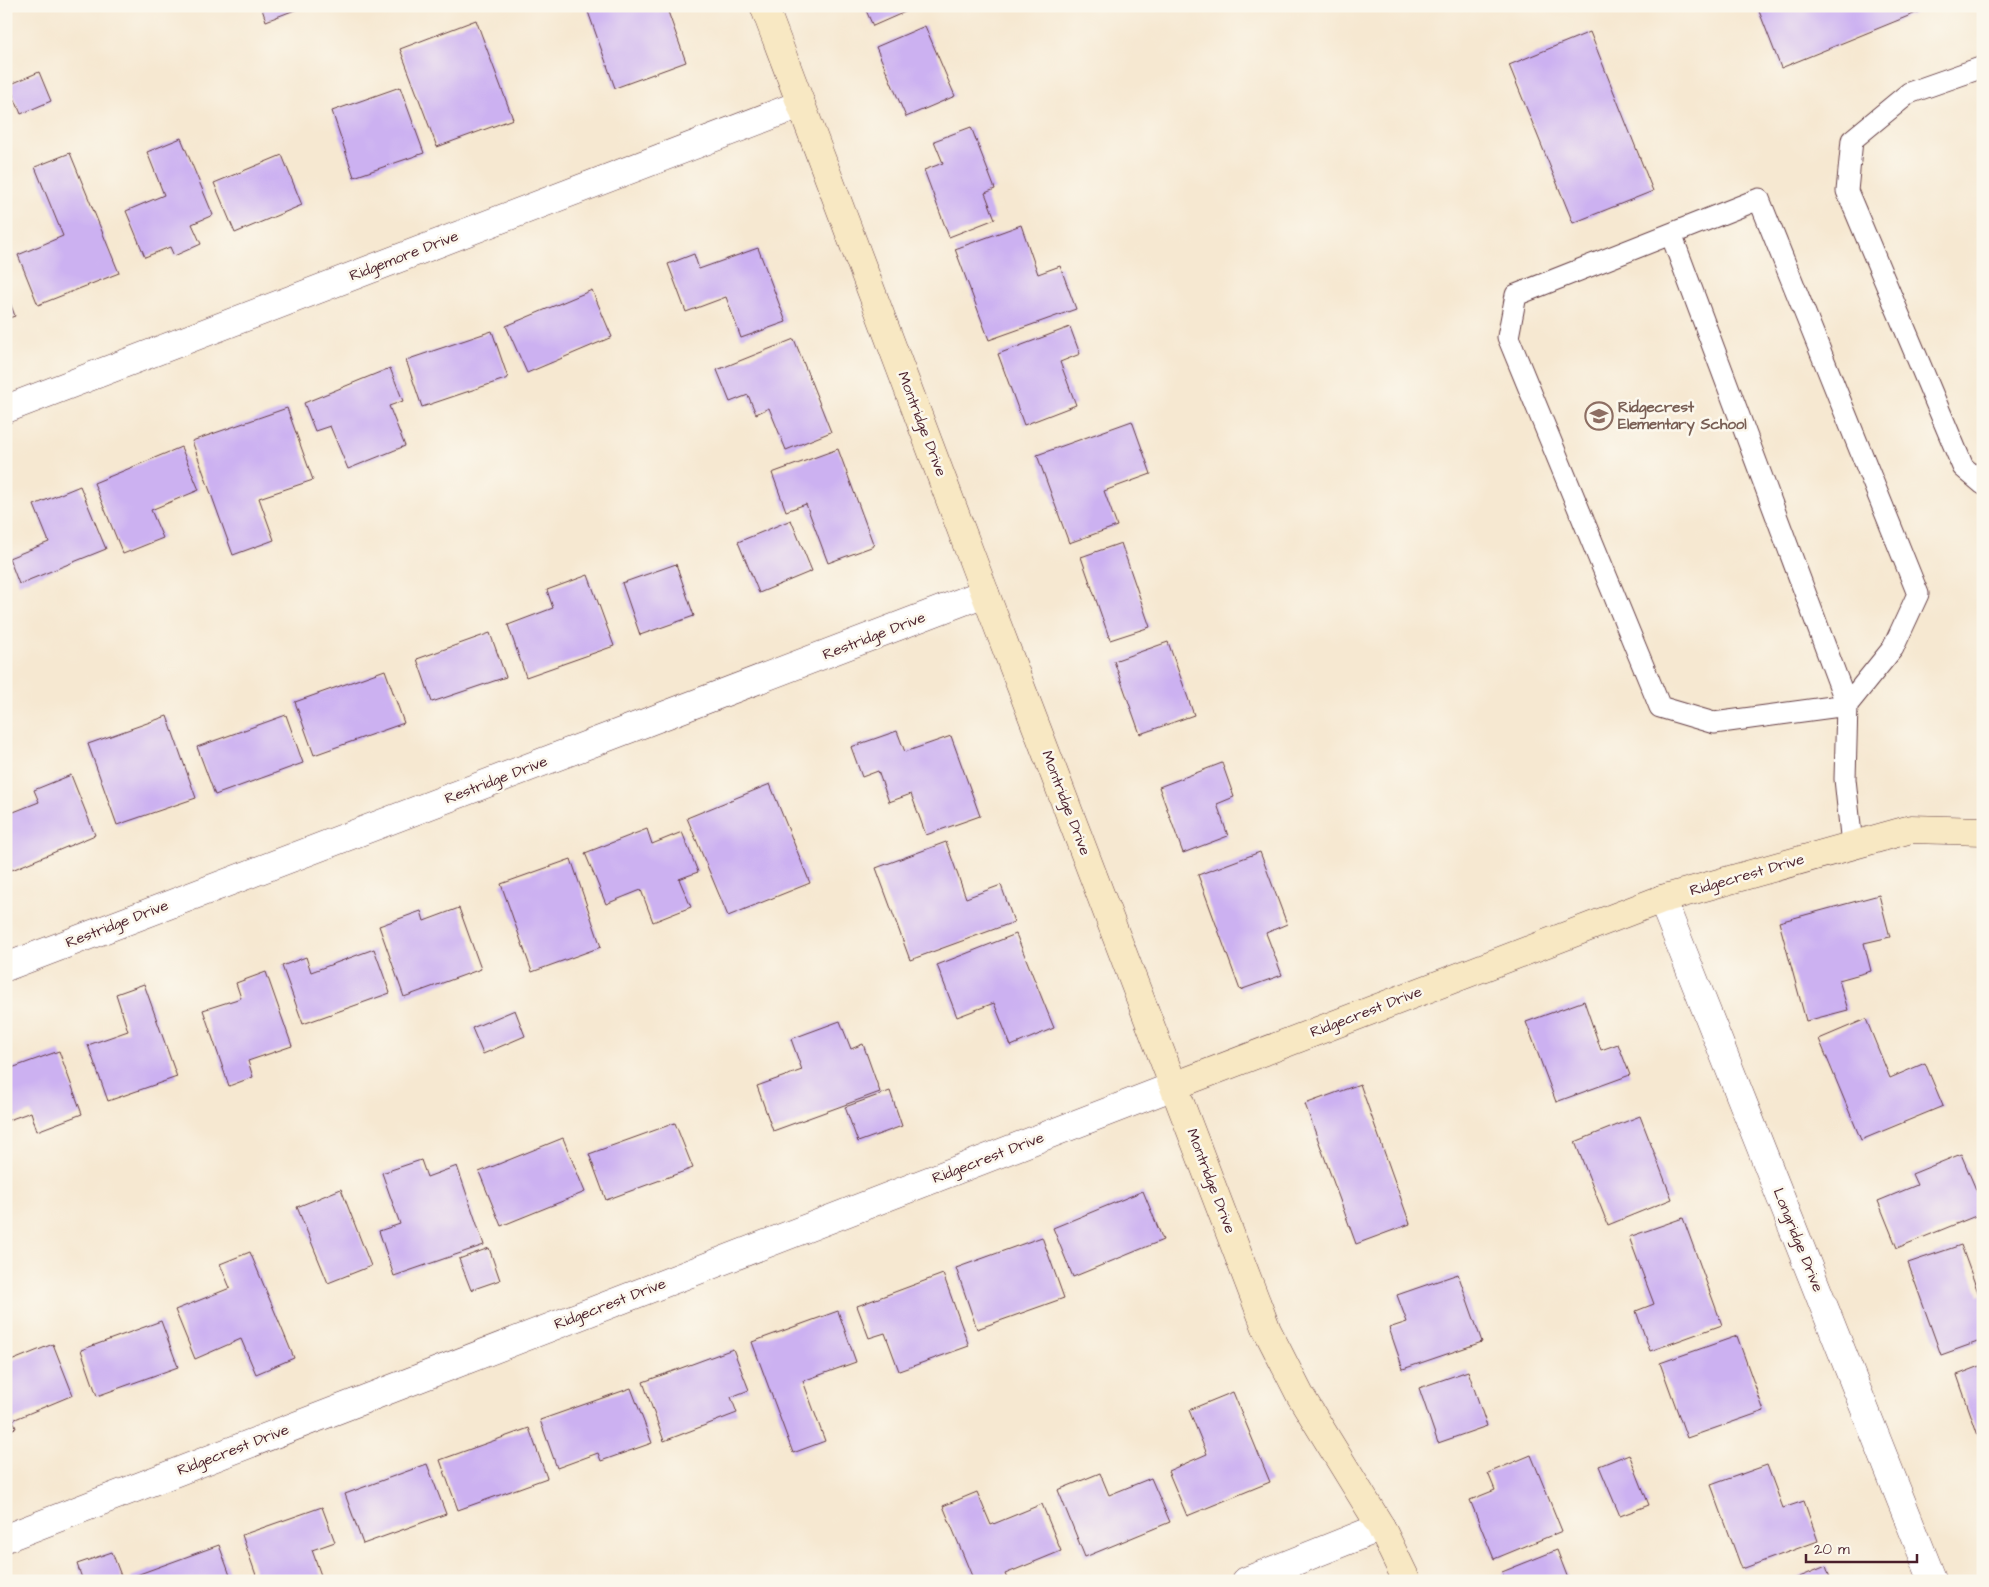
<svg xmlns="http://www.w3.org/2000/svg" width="1989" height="1587" font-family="'Architects Daughter',sans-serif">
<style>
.building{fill:#ccb1f1}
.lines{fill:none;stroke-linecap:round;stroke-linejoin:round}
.lane-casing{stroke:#643d44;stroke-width:23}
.street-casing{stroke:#643d44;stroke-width:29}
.secondary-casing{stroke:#643d44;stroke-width:29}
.lane{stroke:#fff;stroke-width:21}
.street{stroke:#fff;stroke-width:28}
.secondary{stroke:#f8e8c3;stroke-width:28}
.labels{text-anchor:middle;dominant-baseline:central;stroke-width:5;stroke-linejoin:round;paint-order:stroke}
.street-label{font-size:15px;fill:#4a1f2b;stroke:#fbf7ec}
.education-label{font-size:15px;font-weight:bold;fill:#785e54;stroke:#fbf7ec;text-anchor:start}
</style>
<rect width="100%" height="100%" fill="#fbf7ec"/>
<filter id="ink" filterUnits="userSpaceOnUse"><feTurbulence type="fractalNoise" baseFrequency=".02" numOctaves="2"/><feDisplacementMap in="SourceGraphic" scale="10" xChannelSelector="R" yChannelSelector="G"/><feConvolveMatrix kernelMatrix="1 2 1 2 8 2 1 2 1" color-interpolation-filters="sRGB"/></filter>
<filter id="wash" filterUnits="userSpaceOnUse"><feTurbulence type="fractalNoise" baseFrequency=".0096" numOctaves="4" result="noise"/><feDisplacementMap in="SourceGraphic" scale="20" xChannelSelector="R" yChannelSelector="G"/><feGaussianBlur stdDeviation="1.12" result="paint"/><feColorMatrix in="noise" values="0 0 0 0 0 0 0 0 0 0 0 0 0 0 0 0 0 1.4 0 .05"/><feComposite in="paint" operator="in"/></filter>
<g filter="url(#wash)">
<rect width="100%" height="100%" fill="#f6e8d1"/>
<g id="blocks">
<path class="building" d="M261 6H299L300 8 266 21Z
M586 6H666L686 62 615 88Z
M864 6H914V8L873 26Z
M1757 6H1933L1781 68Z
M476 20 513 119 437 147 400 49Z
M925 26 955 96 906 117 876 47Z
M1590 32 1653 191 1573 223 1509 65Z
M39 72 51 101 21 114 9 85Z
M400 87 424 153 354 177 332 111Z
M971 127 995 189 985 193 995 219 949 237 924 170 943 163 934 141Z
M181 138 213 215 192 224 201 244 174 256 170 247 145 257 126 211 164 195 147 152Z
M70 153 119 273 38 305 18 255 63 236 35 167Z
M282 155 302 205 235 233 214 183Z
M1021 225 1038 274 1060 266 1076 309 989 340 955 249Z
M758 248 786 322 741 338 726 297 686 312 668 264 694 254 699 269Z
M592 290 612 337 527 373 506 326Z
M6 292 15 316 6 319Z
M1070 327 1080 354 1060 362 1076 405 1024 425 998 354Z
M492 331 508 378 422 407 406 360Z
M794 339 831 432 786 450 769 408 756 414 748 395 730 402 717 370Z
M390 368 403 401 389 406 405 446 348 469 330 426 315 431 304 403Z
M287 408 313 480 259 498 274 540 233 555 192 441Z
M1132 421 1151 474 1104 491 1117 526 1069 543 1037 455Z
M181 447 199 490 151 510 163 538 123 554 94 483Z
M838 449 874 546 828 563 806 504 786 511 772 473Z
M80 486 106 549 19 584 9 558 49 542 34 505Z
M791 520 812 571 759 593 738 542Z
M1121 543 1150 627 1110 640 1081 557Z
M676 564 694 616 640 635 622 583Z
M588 575 614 646 526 677 508 625 553 608 547 590Z
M490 633 506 677 432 702 417 659Z
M1168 642 1194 715 1140 734 1114 661Z
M385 670 404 723 314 755 295 702Z
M286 715 303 763 215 795 197 747Z
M167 716 196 798 117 825 88 744Z
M897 731 905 752 951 736 980 816 926 835 911 794 889 802 878 771 862 777 851 747Z
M1222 763 1234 797 1217 804 1228 836 1183 853 1159 787Z
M71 775 95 835 12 870 6 857V815L39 802 34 790Z
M770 784 810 883 728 916 687 818Z
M647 829 652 844 682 832 698 872 679 879 691 907 653 922 641 890 606 904 585 853Z
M946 842 966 898 1001 885 1014 922 910 960 876 868Z
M1260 852 1287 924 1266 933 1282 975 1240 990 1198 875Z
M571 859 601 947 532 972 501 884Z
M1879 895 1890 937 1864 943 1871 971 1839 980 1848 1010 1806 1021 1779 922Z
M459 908 481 969 404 997 379 926 421 911 424 921Z
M1016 934 1054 1028 1011 1046 994 1003 957 1017 937 965Z
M374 949 390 993 303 1024 282 966 306 957 311 972Z
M266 972 292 1046 248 1061 253 1077 229 1086 203 1010 241 998 236 983Z
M144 984 177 1077 108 1101 88 1045 128 1031 116 994Z
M1584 1001 1601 1050 1618 1044 1630 1075 1556 1102 1526 1022Z
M515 1010 525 1036 483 1054 472 1028Z
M1866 1019 1890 1078 1925 1063 1943 1106 1861 1140 1819 1039Z
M840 1021 851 1049 863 1044 880 1092 773 1131 757 1086 802 1070 791 1039Z
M59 1051 82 1114 37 1131 31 1112 6 1121V1070Z
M1360 1084 1410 1224 1356 1244 1305 1104Z
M890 1091 902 1126 858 1142 845 1107Z
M1640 1116 1672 1199 1608 1225 1575 1142Z
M675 1123 693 1168 606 1200 589 1154Z
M563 1138 585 1192 501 1226 479 1172Z
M1961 1154 1983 1206V1213L1897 1248 1878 1201 1917 1185 1912 1174Z
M421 1160 427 1177 457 1166 484 1245 394 1276 379 1231 400 1224 382 1173Z
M341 1189 371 1266 328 1283 297 1207Z
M1143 1191 1163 1240 1073 1277 1053 1228Z
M1683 1218 1722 1325 1650 1351 1636 1311 1654 1304 1629 1237Z
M1042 1237 1064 1298 977 1329 956 1268Z
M1961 1245 1979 1295 1983 1293V1340L1941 1355 1908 1263Z
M489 1248 500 1280 471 1290 459 1259Z
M250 1252 294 1358 256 1374 241 1339 195 1359 175 1310 230 1288 220 1264Z
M943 1274 969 1346 899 1371 885 1333 869 1338 857 1306Z
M1458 1274 1482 1342 1403 1369 1389 1328 1407 1322 1397 1295Z
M838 1311 856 1362 803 1381 825 1441 793 1453 752 1342Z
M161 1321 178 1367 97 1396 81 1350Z
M1737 1336 1764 1411 1687 1438 1660 1363Z
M53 1344 73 1395 13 1420 16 1428 6 1431V1363Z
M733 1349 749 1390 731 1397 737 1413 664 1441 643 1382Z
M1983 1365V1447H1982L1957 1375Z
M1468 1371 1487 1426 1438 1443 1419 1388Z
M631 1388 652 1443 601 1461 598 1453 557 1468 540 1420Z
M1233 1392 1270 1482 1187 1516 1168 1471 1207 1454 1189 1410Z
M529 1428 547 1478 458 1510 440 1460Z
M1629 1454 1649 1505 1620 1516 1599 1466Z
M1531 1455 1562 1531 1494 1559 1470 1500 1495 1490 1488 1473Z
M427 1464 446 1514 363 1544 345 1494Z
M1767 1465 1783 1508 1804 1501 1818 1541 1742 1569 1711 1485Z
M1100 1473 1109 1495 1151 1478 1170 1522 1085 1557 1058 1490Z
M977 1492 991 1525 1042 1504 1061 1551 1005 1574 1008 1581H974L943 1506Z
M322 1507 335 1542 312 1550 323 1581H258L242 1535Z
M219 1545 232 1581H132L131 1577Z
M1557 1550 1569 1581H1506L1502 1572Z
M112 1552 123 1581H83L77 1564Z
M1826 1566 1831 1581H1790Z"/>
</g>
</g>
<g filter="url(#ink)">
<use href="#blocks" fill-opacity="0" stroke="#643d44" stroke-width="1"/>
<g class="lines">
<g class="lane-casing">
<path id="lane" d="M1983 67 1909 93 1852 140 1847 191 1963 467 1983 484
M1759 199 1918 594 1893 648 1847 705 1714 723 1660 707 1508 337 1516 295Z
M1671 234 1847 705 1845 779 1852 845"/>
</g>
<g class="street-casing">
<path id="street" d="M6 409 801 104
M1662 899 1933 1581
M6 967 985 593
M6 1538 1174 1086
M1246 1581 1381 1527"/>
</g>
<g class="secondary-casing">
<path id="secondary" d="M764 6 985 593 1267 1330 1300 1395 1381 1527 1407 1581
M1174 1086 1662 899 1911 829 1983 831"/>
</g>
<use href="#lane" class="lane"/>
<use href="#street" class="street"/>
<use href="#secondary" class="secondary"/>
</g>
</g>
<defs>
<g id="school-ring" transform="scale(1.4375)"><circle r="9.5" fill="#fbf7ec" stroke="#8d6e63" stroke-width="1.5"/><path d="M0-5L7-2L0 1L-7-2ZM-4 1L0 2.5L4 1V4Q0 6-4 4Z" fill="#8d6e63"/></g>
</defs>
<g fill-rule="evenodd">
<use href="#school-ring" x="1599" y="416"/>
</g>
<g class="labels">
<g class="street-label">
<text transform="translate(404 256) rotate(-21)">Ridgemore Drive</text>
<text transform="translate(922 424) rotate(69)">Montridge Drive</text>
<text transform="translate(874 636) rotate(-21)">Restridge Drive</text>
<text transform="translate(496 780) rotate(-21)">Restridge Drive</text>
<text transform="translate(1066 803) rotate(69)">Montridge Drive</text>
<text transform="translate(1747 875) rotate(-16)">Ridgecrest Drive</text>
<text transform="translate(117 924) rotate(-21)">Restridge Drive</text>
<text transform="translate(1366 1012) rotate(-21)">Ridgecrest Drive</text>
<text transform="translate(988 1158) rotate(-21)">Ridgecrest Drive</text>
<text transform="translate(1211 1181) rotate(69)">Montridge Drive</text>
<text transform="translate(1798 1240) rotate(68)">Longridge Drive</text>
<text transform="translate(610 1304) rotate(-21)">Ridgecrest Drive</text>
<text transform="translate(233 1450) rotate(-21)">Ridgecrest Drive</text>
</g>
<g class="education-label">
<text x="1618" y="407">Ridgecrest<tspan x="1618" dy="17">Elementary School</tspan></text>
</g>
</g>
<rect width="1989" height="1587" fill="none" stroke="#fbf7ec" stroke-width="25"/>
<path d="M1806 1554v8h111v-8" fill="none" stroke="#4a1f2b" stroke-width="2.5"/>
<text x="1814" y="1554" font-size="15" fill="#4a1f2b" stroke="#fbf7ec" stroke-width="4" paint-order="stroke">20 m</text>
</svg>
